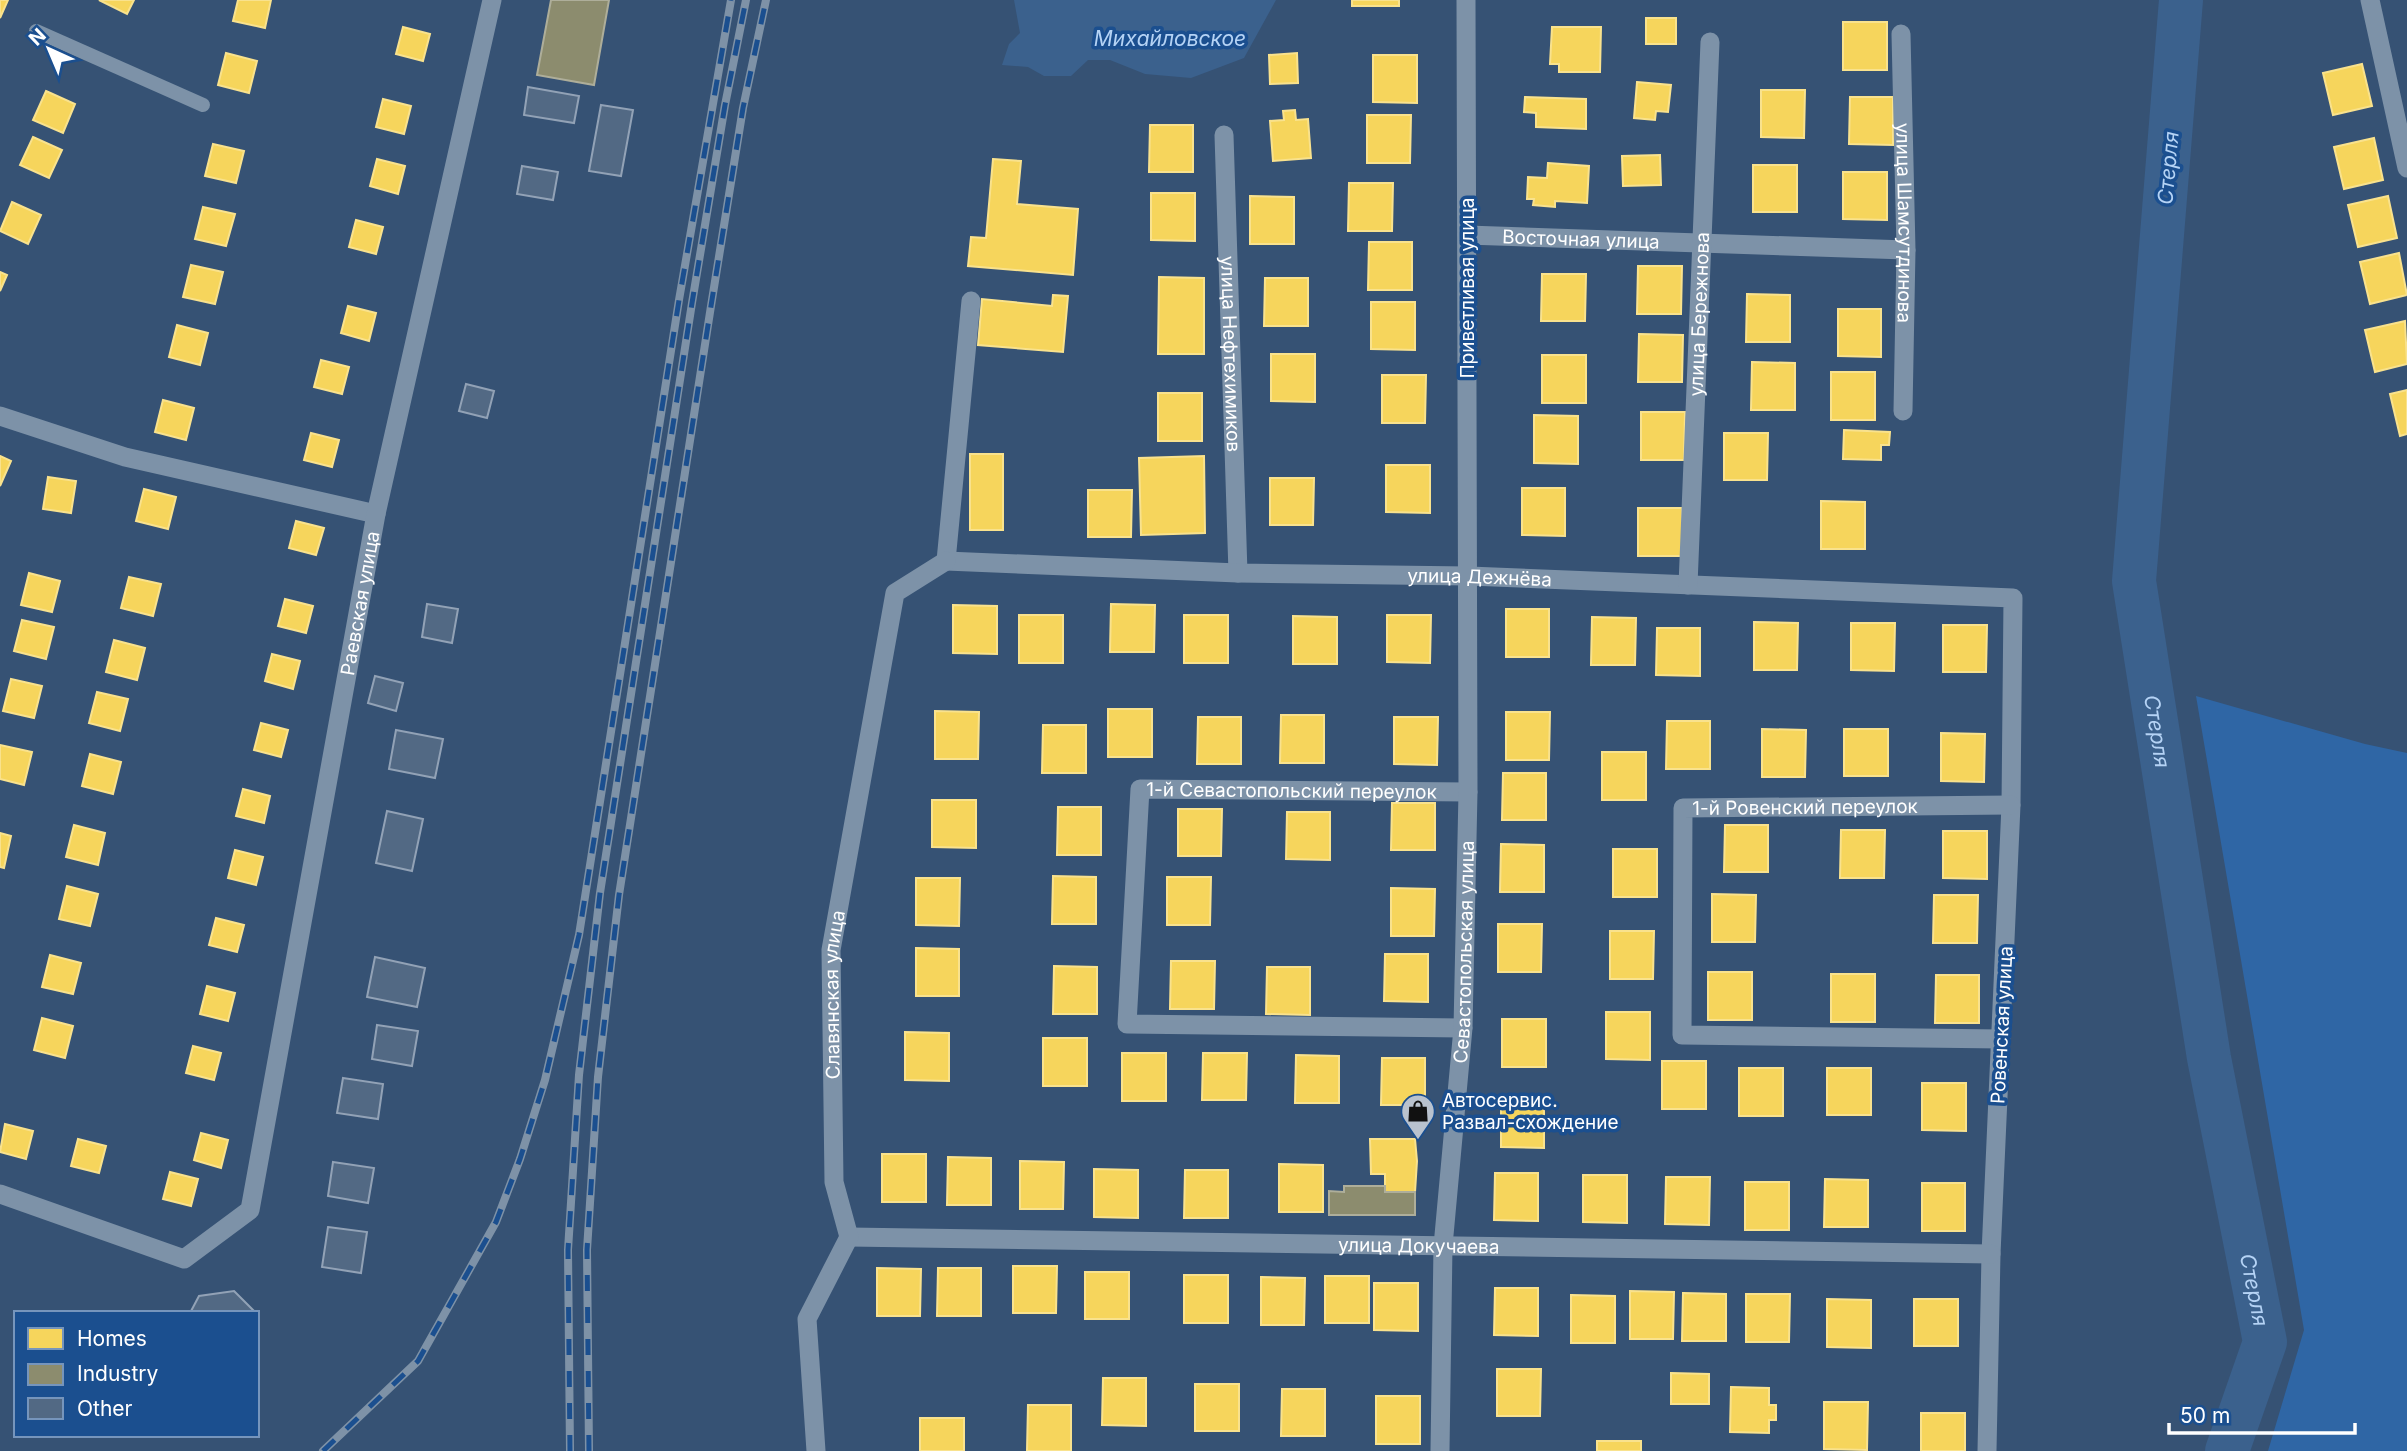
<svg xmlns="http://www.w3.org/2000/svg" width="2407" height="1451" font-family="Inter,sans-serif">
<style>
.green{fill:#2f66a5}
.water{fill:#3b618d}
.homes{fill:#f6d55c;stroke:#f9e28d;stroke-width:2}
.industry{fill:#8c8c6e;stroke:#aeae9a;stroke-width:2}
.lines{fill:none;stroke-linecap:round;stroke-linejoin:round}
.river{stroke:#3b618d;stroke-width:44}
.building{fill:#526984;stroke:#92a2b6;stroke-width:2}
.pedestrian{stroke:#7d92a8;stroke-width:14}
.minor{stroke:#7d92a8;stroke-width:19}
.rail-casing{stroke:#7e92a7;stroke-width:8}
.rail{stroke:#1b4f8f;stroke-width:5;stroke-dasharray:16;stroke-linecap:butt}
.labels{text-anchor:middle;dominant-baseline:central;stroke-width:7;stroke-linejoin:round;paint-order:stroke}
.street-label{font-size:19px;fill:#fff;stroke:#1b4f8f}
.poi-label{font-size:19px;fill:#fff;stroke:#1b4f8f;text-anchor:start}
.water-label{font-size:21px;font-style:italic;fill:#b5d3f5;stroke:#1b4f8f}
</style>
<rect width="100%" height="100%" fill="#365274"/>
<path class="green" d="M2196 696 2365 744 2407 753V1451H2268L2304 1330Z"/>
<path class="water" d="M1014 0H1276L1244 58 1191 78 1145 74 1110 60H1088L1071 76H1044L1028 67 1002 65 1009 44 1020 33Z"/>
<path class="homes" d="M0 0H8L0 18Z
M99 0H134L127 14Z
M238 0H271L265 28 233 21Z
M1352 0H1399V6H1352Z
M1646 18H1676V44H1646Z
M1843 22H1887V70H1843Z
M403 27 430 34 423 61 396 54Z
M1552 27H1601L1600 72H1559V64H1550Z
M226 53 257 61 249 93 218 85Z
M1297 53 1298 83 1270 84 1269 55Z
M1373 55H1417V103L1373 102Z
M2362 64 2372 106 2333 115 2323 73Z
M1637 82 1671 85 1668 112 1656 111 1655 120 1634 118Z
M1761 90H1805L1804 138 1761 137Z
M46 91 75 104 63 133 33 120Z
M1525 97 1586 99V129L1536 127V113L1524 112Z
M1850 97H1893V145L1849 144Z
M383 99 411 106 404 134 376 127Z
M1295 110 1296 120 1308 119 1311 158 1273 161 1270 121 1284 120 1283 111Z
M1367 115H1411L1410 163H1367Z
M1150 125H1193V172H1149Z
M33 137 62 150 49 178 20 165Z
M2374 138 2383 180 2344 189 2334 147Z
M213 144 244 151 236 183 205 176Z
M1660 155 1661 185 1623 186 1622 156Z
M377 159 405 166 398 194 370 186Z
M993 159 1021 161 1017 204 1078 209 1073 275 968 266 971 237 986 238Z
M1548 163 1589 166 1587 203 1555 201V207L1533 205 1534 199H1527L1528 177 1547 178Z
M1753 165H1797V212H1753Z
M1843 172H1887V220L1843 219Z
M1349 183H1393L1392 231H1348Z
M1151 193H1195V241L1151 240Z
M1250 196 1294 197V244H1250Z
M2388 196 2397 238 2358 247 2348 205Z
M12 202 41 215 28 244 0 231Z
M203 207 235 214 226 246 195 239Z
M356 220 383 227 376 254 349 247Z
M1369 242H1412V290H1368Z
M2399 253 2407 295 2370 304 2360 262Z
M191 265 223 272 215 304 183 297Z
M1638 266H1682L1681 314H1637Z
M0 272 7 275 0 291Z
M1542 274H1586L1585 321H1541Z
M1159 277 1204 278V354H1158Z
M1265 278H1308V326H1264Z
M1747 294 1790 295V342H1746Z
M1053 295 1068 296 1063 352 978 345 982 299 1052 306Z
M1371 302H1415V350L1371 349Z
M348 306 376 313 369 341 341 333Z
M1838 309H1881V357L1838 356Z
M2405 321 2407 364 2375 372 2365 330Z
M177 325 208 333 200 365 169 357Z
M1639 334 1683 335 1682 382H1638Z
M1271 354H1315V402L1271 401Z
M1542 355H1586V403H1542Z
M321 360 349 367 342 394 314 387Z
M1752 362 1795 363V410H1751Z
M1831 372H1875V420H1831Z
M1382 375H1426L1425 423H1382Z
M2407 390V434L2400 436 2390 394Z
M1158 393H1202V441H1158Z
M163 400 194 408 186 440 155 432Z
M1641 412H1685L1684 460H1641Z
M1534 415 1578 416V464L1534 463Z
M1844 430 1890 432 1889 445H1881V460L1843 459Z
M311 433 339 440 332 467 304 460Z
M1724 433H1768L1767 480H1724Z
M970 454H1003V530H970Z
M0 456 11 461 0 486Z
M1204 456 1205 533 1141 535 1139 458Z
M1386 465H1430V513L1386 512Z
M48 477 76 481 71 513 43 509Z
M1270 478H1314L1313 525H1270Z
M1522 488H1565V536L1522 535Z
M144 489 176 497 168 529 136 521Z
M1088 490H1132L1131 537H1088Z
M1821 501 1865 502V549H1821Z
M1638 508H1682V556H1638Z
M296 521 324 528 316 555 289 548Z
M29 573 60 581 52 612 21 605Z
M129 577 161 584 153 616 121 608Z
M285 599 313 606 306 633 278 626Z
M1111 604 1155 605 1154 652H1110Z
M953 605 997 606V654L953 653Z
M1506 609H1549V657H1506Z
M1019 615H1063V663H1019Z
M1184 615H1228V663H1184Z
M1387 615H1431L1430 663 1387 662Z
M1293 616 1337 617V664H1293Z
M1592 617 1636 618 1635 665H1591Z
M22 620 54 627 46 659 14 651Z
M1754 622 1798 623 1797 670H1754Z
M1851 623H1895L1894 671 1851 670Z
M1943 625H1987L1986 672H1943Z
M1657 628H1700V676L1656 675Z
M114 640 145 648 137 680 106 672Z
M272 654 300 661 293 689 265 681Z
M11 679 42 686 34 718 3 711Z
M97 692 128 699 120 731 89 723Z
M1108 709H1152V757H1108Z
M935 711 979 712 978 759H935Z
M1506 712H1550L1549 760H1506Z
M1281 715H1324V763H1280Z
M1198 717H1241V764H1197Z
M1394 717H1438L1437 765 1394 764Z
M1667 721H1710V769H1666Z
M261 723 288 730 281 757 254 750Z
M1043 725H1086V773H1042Z
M1762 729 1806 730 1805 777H1762Z
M1844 729H1888V776H1844Z
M1941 733 1985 734 1984 782 1941 781Z
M0 745 32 752 24 785 0 779Z
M1602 752H1646V800H1602Z
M90 754 121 762 113 794 82 786Z
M1503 773H1546V820H1502Z
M243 789 270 796 264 823 236 816Z
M932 800H976V848L932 847Z
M1392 803H1435V850H1391Z
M1058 807H1101V855H1057Z
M1178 809H1222L1221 856H1178Z
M1287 812H1330V860L1286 859Z
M74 825 105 833 98 865 66 857Z
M1725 825H1768V872H1724Z
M1841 830H1885L1884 878H1840Z
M1943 831H1987V879L1943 878Z
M0 833 11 836 4 868 0 867Z
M1501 844 1544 845V892H1500Z
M1613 849H1657V897H1613Z
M235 850 263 857 256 885 228 878Z
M1053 876 1096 877V924H1052Z
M1167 877H1211L1210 925H1167Z
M916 878H960L959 926 916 925Z
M67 886 98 894 90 926 59 919Z
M1391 888 1435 889 1434 936H1391Z
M1712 894 1756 895 1755 942H1712Z
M1934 895H1978L1977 943H1933Z
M216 918 244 925 237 952 209 945Z
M1498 924H1542L1541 972H1498Z
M1610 931H1654L1653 979H1610Z
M916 948 959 949V996H916Z
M1385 954H1428V1002L1384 1001Z
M50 955 81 963 73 994 42 987Z
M1171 961H1215L1214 1009H1170Z
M1054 966 1097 967V1014H1053Z
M1267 967H1310V1015L1266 1014Z
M1708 972H1752V1020H1708Z
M1831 974H1875V1022H1831Z
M1936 975H1979V1023H1935Z
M207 986 235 993 228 1021 200 1014Z
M1606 1012H1650V1060L1606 1059Z
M42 1018 73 1026 65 1058 34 1050Z
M1502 1019H1546V1067H1502Z
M905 1032 949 1033V1081L905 1080Z
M1043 1038H1087V1086H1043Z
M193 1046 221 1053 214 1080 186 1073Z
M1122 1053H1166V1101H1122Z
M1203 1053H1247L1246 1100H1202Z
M1296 1055 1339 1056V1103H1295Z
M1382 1058H1425V1105H1381Z
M1662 1061H1706V1109H1662Z
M1739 1068H1783V1116H1739Z
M1827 1068H1871V1115H1827Z
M1922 1083H1966V1131L1922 1130Z
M1501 1099 1544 1100V1148L1501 1147Z
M5 1124 33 1131 26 1159 0 1152Z
M201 1133 228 1140 221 1168 194 1160Z
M78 1139 106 1146 99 1173 71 1166Z
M1370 1139H1415L1417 1161 1415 1192H1385V1174H1371Z
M882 1154H926V1202H882Z
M948 1157 991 1158V1205H947Z
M1020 1161 1064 1162 1063 1209H1020Z
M1279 1164 1323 1165V1212H1279Z
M1094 1169 1138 1170V1218L1094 1217Z
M1185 1170H1228V1218H1184Z
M170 1172 198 1179 191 1206 163 1199Z
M1495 1173H1538V1221L1494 1220Z
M1583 1175H1627V1223L1583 1222Z
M1666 1177H1710L1709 1225 1665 1224Z
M1825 1179 1868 1180V1227H1824Z
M1745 1182H1789V1230H1745Z
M1922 1183H1965V1231H1922Z
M1013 1266H1057L1056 1313H1013Z
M877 1268 921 1269 920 1316H877Z
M938 1268H981V1316H937Z
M1085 1272H1129V1319H1085Z
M1184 1275H1228V1323H1184Z
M1325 1276H1369V1323H1325Z
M1261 1277 1305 1278 1304 1325H1261Z
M1374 1283H1418V1331L1374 1330Z
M1495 1288H1538V1336L1494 1335Z
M1630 1291 1674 1292 1673 1339H1630Z
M1683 1293 1726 1294V1341H1682Z
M1746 1294H1790L1789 1342H1746Z
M1571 1295 1615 1296V1343H1571Z
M1827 1299 1871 1300V1348L1827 1347Z
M1914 1299H1958V1346H1914Z
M1497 1369H1541L1540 1416H1497Z
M1671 1373 1709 1374V1404H1671Z
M1103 1378H1146V1426L1102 1425Z
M1195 1384H1239V1431H1195Z
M1731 1387 1769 1388V1405H1776V1420H1769V1433L1730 1432Z
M1282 1389H1325V1436H1281Z
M1376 1396H1420V1444H1376Z
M1824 1402H1868L1867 1450 1824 1449Z
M1028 1405H1071V1451H1027Z
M1921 1413H1965V1451H1921Z
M920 1418H964V1451H920Z
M1597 1441H1641V1451H1597Z"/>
<path class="industry" d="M551 0H609L594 85 537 75Z
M1344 1186H1385V1192H1415V1215H1329V1191L1344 1192Z"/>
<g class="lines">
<path class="river" id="s1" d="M2181 0 2134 581 2209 1058 2265 1342 2227 1451"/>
</g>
<path class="building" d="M528 87 579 96 574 123 524 115Z
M601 105 633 110 621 176 589 171Z
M522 166 558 172 553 200 517 194Z
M466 384 494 391 487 418 459 411Z
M427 604 458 609 452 643 422 637Z
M375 676 403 683 396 711 368 703Z
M396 730 443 739 435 778 389 769Z
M387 811 423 819 412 871 376 863Z
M375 957 425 968 417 1007 367 997Z
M377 1025 418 1031 412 1066 372 1059Z
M343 1078 383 1084 378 1119 337 1113Z
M333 1162 374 1168 368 1203 328 1196Z
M328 1227 367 1232 361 1273 322 1267Z
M234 1291 256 1313H190L199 1296Z"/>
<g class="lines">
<path class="pedestrian" d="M36 31 203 105"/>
<g class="minor">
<path d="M2370 0 2407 168"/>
<path id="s2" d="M1901 34 1906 250 1903 411"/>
<path id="s3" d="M1224 135 1238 573"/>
<path id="s4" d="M1467 235 1906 250"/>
<path d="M0 416 125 457 376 514"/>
<path id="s5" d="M946 561 1238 573 1469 576 2013 598 2011 805 1991 1254 1987 1451"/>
<path d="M946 561 971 301"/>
<path id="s6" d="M1688 585 1710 42"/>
<path id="s7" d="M1463 1028 1127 1024 1140 789 1468 792"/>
<path id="s8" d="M2001 1039 1682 1035 1683 808 2011 805"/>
<path id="s9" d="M0 1194 184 1259 250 1210 376 514 492 0"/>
<path id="s10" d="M849 1237 1991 1254"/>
<path id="s11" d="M816 1451 807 1319 849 1237 834 1182 831 950 895 593 946 561"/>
<path id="s12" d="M1440 1451 1443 1246 1463 1028 1468 792 1466 0"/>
</g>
<g class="rail-casing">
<path id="rail" d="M323 1451 418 1361 496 1222 520 1159 545 1080 579 935 679 300 731 0
M570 1451 568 1250 579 1075 600 893 692 303 725 105 746 0
M589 1451 587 1250 598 1077 619 895 711 306 743 108 766 0"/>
</g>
<use href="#rail" class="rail"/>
</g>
<defs>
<g id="shop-pin" transform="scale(1.75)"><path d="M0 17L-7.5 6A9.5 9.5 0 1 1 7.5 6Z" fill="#b9c2ce" stroke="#1b4f8f"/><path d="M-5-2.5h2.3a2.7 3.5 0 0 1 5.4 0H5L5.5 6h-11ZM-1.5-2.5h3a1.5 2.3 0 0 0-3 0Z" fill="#111"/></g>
</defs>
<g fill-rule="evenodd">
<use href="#shop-pin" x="1418" y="1111"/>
</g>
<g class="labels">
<g class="street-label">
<text stroke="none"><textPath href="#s2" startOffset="189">улица Шамсутдинова</textPath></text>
<text stroke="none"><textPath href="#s4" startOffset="114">Восточная улица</textPath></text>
<text transform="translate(1467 288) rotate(-90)">Приветливая улица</text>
<text stroke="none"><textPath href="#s6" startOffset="271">улица Бережнова</textPath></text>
<text stroke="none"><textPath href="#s3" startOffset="219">улица Нефтехимиков</textPath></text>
<text stroke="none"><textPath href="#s5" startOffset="534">улица Дежнёва</textPath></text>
<text stroke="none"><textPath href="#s9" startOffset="894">Раевская улица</textPath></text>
<text stroke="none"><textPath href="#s7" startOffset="723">1-й Севастопольский переулок</textPath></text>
<text stroke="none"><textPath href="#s8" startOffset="668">1-й Ровенский переулок</textPath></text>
<text stroke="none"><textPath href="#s12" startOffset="500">Севастопольская улица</textPath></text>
<text stroke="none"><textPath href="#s11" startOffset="469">Славянская улица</textPath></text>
<text transform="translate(2002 1025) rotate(-87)">Ровенская улица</text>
<text stroke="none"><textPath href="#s10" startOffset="570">улица Докучаева</textPath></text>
</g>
<g class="poi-label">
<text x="1442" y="1100">Автосервис.<tspan x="1442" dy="22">Развал-схождение</tspan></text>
</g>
<g class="water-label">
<text x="1170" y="38">Михайловское</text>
<text transform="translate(2168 168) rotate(-85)">Стерля</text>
<text stroke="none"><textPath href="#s1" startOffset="735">Стерля</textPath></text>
<text stroke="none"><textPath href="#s1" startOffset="1302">Стерля</textPath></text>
</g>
</g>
<rect x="14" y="1311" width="245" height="126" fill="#1b4f8f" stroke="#7695bc" stroke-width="2"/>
<rect x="28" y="1328" width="35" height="21" fill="#f6d55c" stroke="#7695bc" stroke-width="2"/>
<text x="77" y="1346" font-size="21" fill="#ffffff">Homes</text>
<rect x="28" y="1364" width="35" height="21" fill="#8c8c6e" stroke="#7695bc" stroke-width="2"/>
<text x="77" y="1381" font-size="21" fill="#ffffff">Industry</text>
<rect x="28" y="1398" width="35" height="21" fill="#526984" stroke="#7695bc" stroke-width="2"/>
<text x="77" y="1416" font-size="21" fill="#ffffff">Other</text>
<g transform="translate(49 49) rotate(316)" stroke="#1b4f8f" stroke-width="5" paint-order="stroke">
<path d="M0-5L12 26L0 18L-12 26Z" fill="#ffffff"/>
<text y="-10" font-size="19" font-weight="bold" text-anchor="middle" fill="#ffffff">N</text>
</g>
<path d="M2169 1423v10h186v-10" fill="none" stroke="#ffffff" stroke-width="3.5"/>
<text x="2180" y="1423" font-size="21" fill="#ffffff" stroke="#1b4f8f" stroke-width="5" paint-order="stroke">50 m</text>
</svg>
